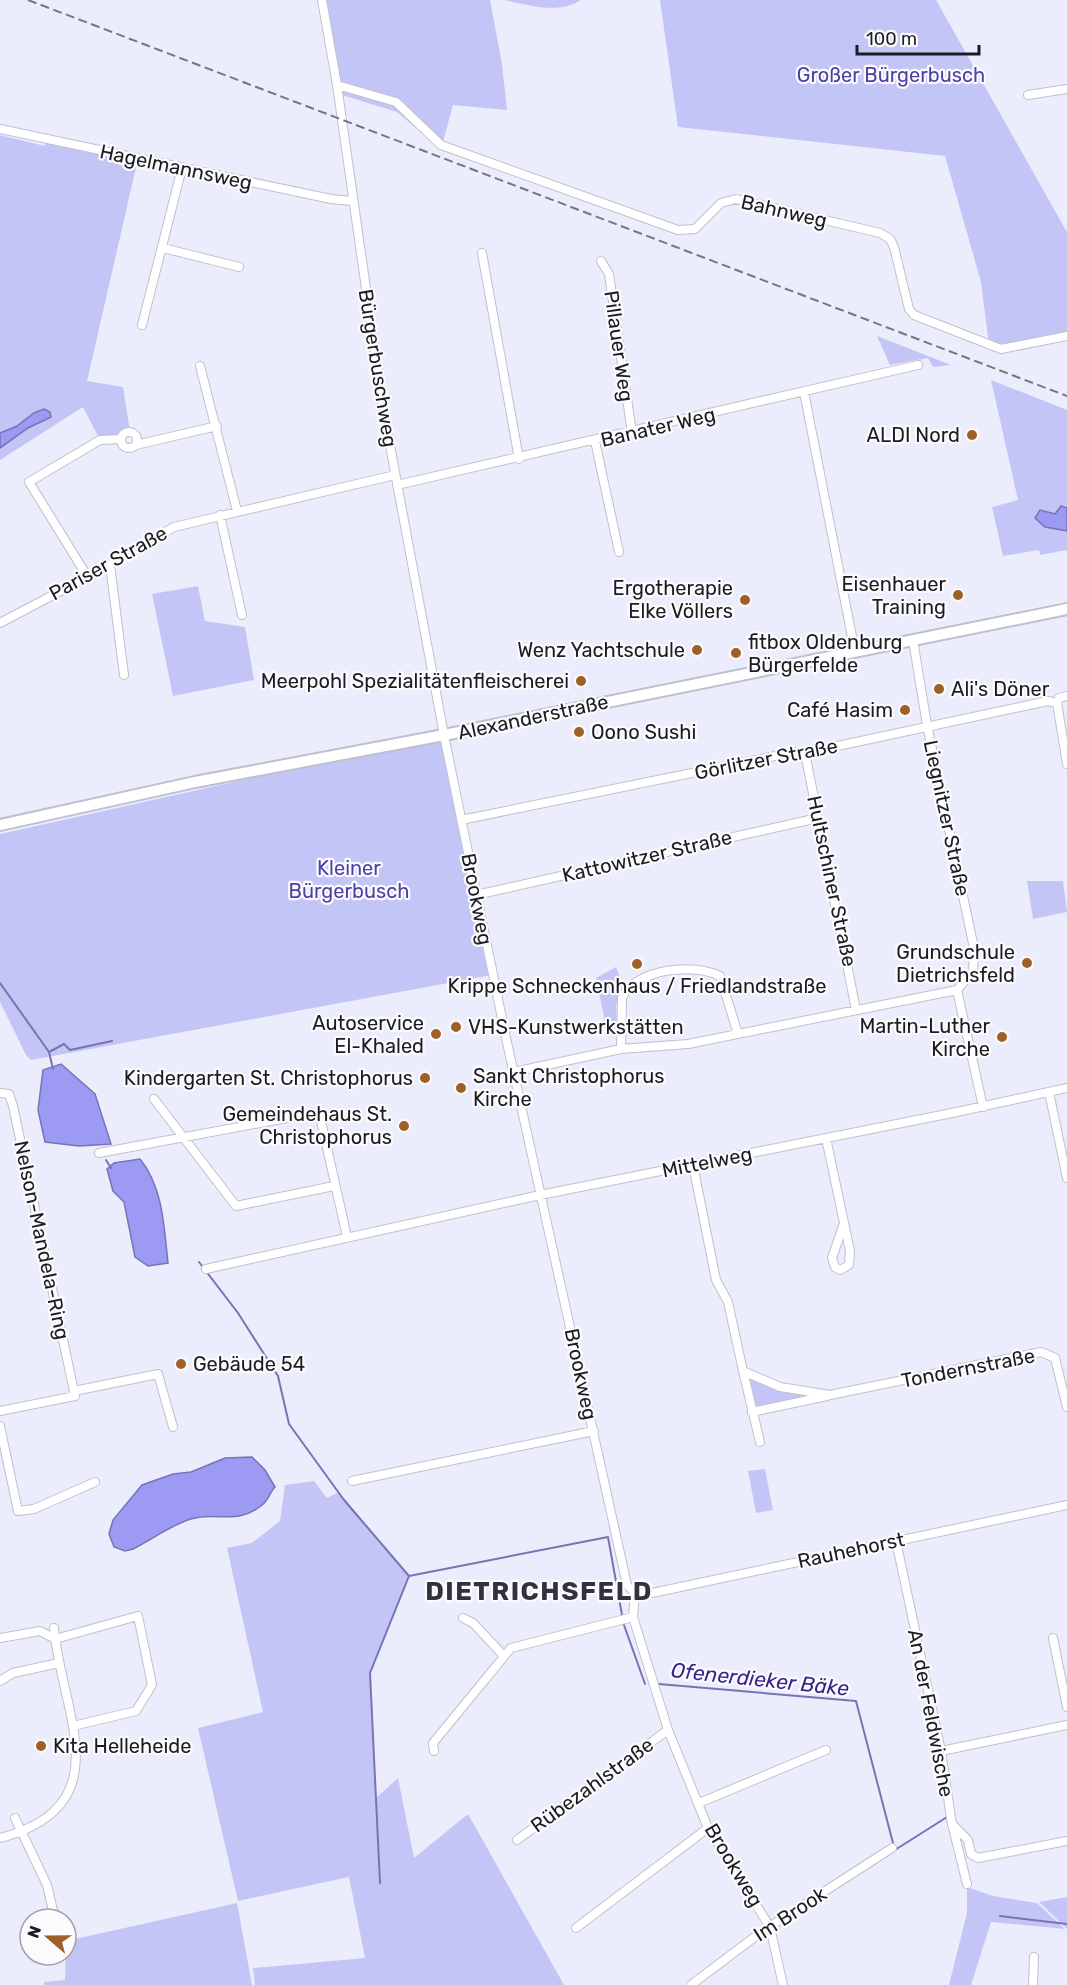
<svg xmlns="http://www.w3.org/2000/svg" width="1067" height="1985" font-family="Rubik,sans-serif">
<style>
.green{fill:#c4c5f7}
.water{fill:#9d9af4;stroke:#7674b5;stroke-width:1.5}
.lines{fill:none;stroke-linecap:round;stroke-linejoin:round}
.stream{stroke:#7674b5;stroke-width:2}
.minor-casing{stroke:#bfc0ce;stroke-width:10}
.secondary-casing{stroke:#bfc0ce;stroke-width:14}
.minor{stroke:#fff;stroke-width:8}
.secondary{stroke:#fff;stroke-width:10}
.rail{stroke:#757680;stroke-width:2;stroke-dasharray:9 4.5;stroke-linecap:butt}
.poi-dot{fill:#9f6028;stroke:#fbfbfe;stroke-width:2}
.labels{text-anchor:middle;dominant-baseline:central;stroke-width:4.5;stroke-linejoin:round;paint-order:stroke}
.park-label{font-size:20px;fill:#4f40a8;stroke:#fbfbfe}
.street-label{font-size:20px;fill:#1b1c21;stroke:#fbfbfe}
.poi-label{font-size:20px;fill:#1b1c21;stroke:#fbfbfe;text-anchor:end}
.water-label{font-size:21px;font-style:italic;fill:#382289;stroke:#fbfbfe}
.district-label{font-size:26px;font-weight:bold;letter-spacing:1.5px;fill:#32323e;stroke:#fbfbfe}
</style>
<rect width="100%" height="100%" fill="#ecedfc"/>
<path class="green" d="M325 0H490L502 64 507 110 453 105 441 149 397 112 342 95Z
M504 0H581C558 15 529 5 504 0Z
M660 0H936L1067 232V336L1001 349 989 345 981 282 945 156 678 127Z
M0 135 45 146V140L138 159 87 381 123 387 130 432 121 437 100 440 83 407 0 460V448L28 428 51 417 50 412 34 413 17 426 0 433Z
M877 336 951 365 933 367 928 358 890 365Z
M991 380 1067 410V550L1040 555 1039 550 1003 556 992 507 1018 500Z
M198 586 205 621 245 627 254 680 173 696 152 594Z
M444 735 492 975 31 1060 26 1055 0 1002V834Z
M1027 881H1063L1067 912 1033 919Z
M616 967 623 985 616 1005 617 1033 608 1036 596 978Z
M743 1371 763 1380 830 1395 752 1412Z
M765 1469 773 1510 756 1513 748 1471Z
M314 1481 327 1498 339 1492 409 1576 370 1673 376 1798 398 1778 414 1858 468 1814 564 1985H255L253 1968 365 1958 349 1877 238 1901 198 1728 263 1712 227 1548 252 1543 280 1521 285 1485Z
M967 1887 993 1896 1037 1903 1065 1929 991 1922 971 1985H949L967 1913Z
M1067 1897V1929L1039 1902Z
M237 1903 252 1985H44V1982L65 1980 66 1941Z"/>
<path class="water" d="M44 409 50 412 51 417 28 428 0 448V433L17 426 34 413Z
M1061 506 1067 508V531L1045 527 1035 518 1040 510 1055 514Z
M61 1064 95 1094 111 1144 79 1146 45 1142 38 1110 43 1070Z
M140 1159C163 1187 164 1227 168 1263L148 1266 135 1257 124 1202 113 1191 107 1169 114 1163Z
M252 1457 265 1470 275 1487C270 1492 268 1501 262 1505 237 1526 217 1511 191 1519 171 1525 151 1540 133 1549L125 1551 114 1547 109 1534 113 1520 142 1485 173 1474 191 1472 225 1458Z"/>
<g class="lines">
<path class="stream" d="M0 983 49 1052 53 1069
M49 1052 64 1044 70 1050 112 1041
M106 1160 111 1168
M199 1262 238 1313 278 1376 289 1424 344 1500 409 1576 608 1537 622 1615
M624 1625 645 1684
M659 1684 856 1701 893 1843
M895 1850 947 1817
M380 1883 370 1673 409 1576
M1000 1916 1067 1924"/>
<g class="minor-casing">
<path id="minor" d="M322 0 337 85 383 408 444 735 506 1038 627 1585 635 1593
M337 85 396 102 441 145 678 230 695 229 721 203 736 199 880 233 890 239 894 247 909 309 914 315 1001 349 1067 336
M1028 95 1067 89
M0 129 331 199 352 201
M163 248 239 267
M482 253 519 459
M601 261 609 274 632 433
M142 325 182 168
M200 366 237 511
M804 392 855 652
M121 440a8 8 0 1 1 16 0a8 8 0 1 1-16 0Z
M595 441 619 552
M136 445 217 426
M397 485 918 365
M220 515 242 615
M110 565 124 675
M87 576 29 482 100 440 120 439
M0 623 110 565 174 527 395 475
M913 640 927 725 974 948 973 971 957 990
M1057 703 1067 764
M1057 703 1059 698 1067 696
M805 753 856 1010
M461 820 795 752 805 753 1048 701 1057 703
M476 895 818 818
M957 990 983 1107
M621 1049 622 998C636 968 694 963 720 976L738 1034
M514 1072 621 1049 688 1044 957 990
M1049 1092 1067 1178
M0 1093 9 1094 13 1106 75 1396 0 1411
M154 1099 236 1206 334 1186
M826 1138 850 1251 849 1265 840 1270 835 1267 832 1258 843 1226
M99 1153 319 1112 347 1237
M693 1165 716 1280 728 1302 743 1371 780 1387 830 1395 1041 1352 1055 1358 1067 1407
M206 1269 540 1195 957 1112 1067 1088
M743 1371 760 1442
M74 1391 158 1374 173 1427
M752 1412 827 1396
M0 1426 18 1511 34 1509 95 1482
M352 1481 594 1431
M896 1541 941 1751 952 1824 967 1884
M635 1593H652L1067 1505
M635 1593 633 1617 668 1730 708 1828 770 1927 783 1985
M463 1618 473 1623 503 1655
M0 1638 40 1631 55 1639 138 1616 152 1685 136 1711 73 1726
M1053 1638 1067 1707
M0 1681 13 1673 59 1663
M434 1751 433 1743 511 1648 633 1617
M941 1751 1067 1725
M699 1803 826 1750
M15 1818 47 1885 55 1919
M953 1825 968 1840 971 1854 978 1858 1067 1841
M0 1838C123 1805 61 1713 54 1628
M517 1840 668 1730
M576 1928 708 1828
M691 1985 760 1933 892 1848
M1033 1985 1034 1957"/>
</g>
<g class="secondary-casing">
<path id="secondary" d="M0 825 195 782 444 735 1067 609"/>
</g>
<use href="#minor" class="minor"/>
<use href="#secondary" class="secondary"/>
<path class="rail" d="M28 0 1067 396"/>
</g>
<g class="poi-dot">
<circle cx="972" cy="435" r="6"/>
<circle cx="958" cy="595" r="6"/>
<circle cx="745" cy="600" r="6"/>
<circle cx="697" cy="650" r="6"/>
<circle cx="736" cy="653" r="6"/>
<circle cx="581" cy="681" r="6"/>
<circle cx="939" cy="689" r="6"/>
<circle cx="905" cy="710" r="6"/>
<circle cx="579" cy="732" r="6"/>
<circle cx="1027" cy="963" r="6"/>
<circle cx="637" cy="964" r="6"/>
<circle cx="456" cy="1027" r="6"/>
<circle cx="436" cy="1034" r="6"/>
<circle cx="1002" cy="1037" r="6"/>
<circle cx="425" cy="1078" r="6"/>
<circle cx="461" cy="1088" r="6"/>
<circle cx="404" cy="1126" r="6"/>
<circle cx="181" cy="1364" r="6"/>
<circle cx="41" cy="1746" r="6"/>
</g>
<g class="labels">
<g class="park-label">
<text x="891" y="75">Großer Bürgerbusch</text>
<text x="349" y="868">Kleiner<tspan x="349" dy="23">Bürgerbusch</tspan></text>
</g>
<g class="street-label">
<text transform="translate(176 167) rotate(12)">Hagelmannsweg</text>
<text transform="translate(784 211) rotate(13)">Bahnweg</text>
<text transform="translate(619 346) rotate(82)">Pillauer Weg</text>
<text transform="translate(378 368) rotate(81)">Bürgerbuschweg</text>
<text transform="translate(658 427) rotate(-13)">Banater Weg</text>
<text transform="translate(108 563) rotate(-29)">Pariser Straße</text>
<text transform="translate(533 717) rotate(-12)">Alexanderstraße</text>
<text transform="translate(766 759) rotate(-11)">Görlitzer Straße</text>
<text transform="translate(947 818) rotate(78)">Liegnitzer Straße</text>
<text transform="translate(647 856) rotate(-13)">Kattowitzer Straße</text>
<text transform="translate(832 881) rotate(78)">Hultschiner Straße</text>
<text transform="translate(477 899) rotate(79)">Brookweg</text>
<text transform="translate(707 1162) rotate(-11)">Mittelweg</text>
<text transform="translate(42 1240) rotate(78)">Nelson-Mandela-Ring</text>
<text transform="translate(968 1368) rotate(-11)">Tondernstraße</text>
<text transform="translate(581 1374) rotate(78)">Brookweg</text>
<text transform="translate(851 1550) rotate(-12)">Rauhehorst</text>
<text transform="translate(931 1713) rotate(79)">An der Feldwische</text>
<text transform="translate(592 1785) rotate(-36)">Rübezahlstraße</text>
<text transform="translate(734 1865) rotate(59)">Brookweg</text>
<text transform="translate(790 1914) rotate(-33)">Im Brook</text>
</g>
<g class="poi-label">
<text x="960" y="435">ALDI Nord</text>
<text x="946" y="584">Eisenhauer<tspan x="946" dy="23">Training</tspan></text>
<text x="733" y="588">Ergotherapie<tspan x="733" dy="23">Elke Völlers</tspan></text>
<text x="748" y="642" text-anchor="start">fitbox Oldenburg<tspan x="748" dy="23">Bürgerfelde</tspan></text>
<text x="685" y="650">Wenz Yachtschule</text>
<text x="569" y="681">Meerpohl Spezialitätenfleischerei</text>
<text x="951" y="689" text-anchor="start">Ali's Döner</text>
<text x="893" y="710">Café Hasim</text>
<text x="591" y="732" text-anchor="start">Oono Sushi</text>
<text x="1015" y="952">Grundschule<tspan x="1015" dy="23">Dietrichsfeld</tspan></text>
<text x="637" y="986" text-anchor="middle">Krippe Schneckenhaus / Friedlandstraße</text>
<text x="424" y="1023">Autoservice<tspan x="424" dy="23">El-Khaled</tspan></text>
<text x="990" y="1026">Martin-Luther<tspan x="990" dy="23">Kirche</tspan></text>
<text x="468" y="1027" text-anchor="start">VHS-Kunstwerkstätten</text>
<text x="473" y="1076" text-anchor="start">Sankt Christophorus<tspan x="473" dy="23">Kirche</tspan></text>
<text x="413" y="1078">Kindergarten St. Christophorus</text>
<text x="392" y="1114">Gemeindehaus St.<tspan x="392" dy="23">Christophorus</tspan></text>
<text x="193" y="1364" text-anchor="start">Gebäude 54</text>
<text x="53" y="1746" text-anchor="start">Kita Helleheide</text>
</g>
<g class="water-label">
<text transform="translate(760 1679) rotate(6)">Ofenerdieker Bäke</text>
</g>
<g class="district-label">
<text x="539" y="1591">DIETRICHSFELD</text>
</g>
</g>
<g transform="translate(48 1937) rotate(290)"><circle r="28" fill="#fbfbfe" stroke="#a1a2a6" stroke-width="1.5"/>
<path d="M0-4.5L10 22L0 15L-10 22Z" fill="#9f6028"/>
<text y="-9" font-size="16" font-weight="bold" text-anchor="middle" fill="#1b1c21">N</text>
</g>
<path d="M857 45v9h122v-9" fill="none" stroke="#1b1c21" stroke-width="3"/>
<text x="866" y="45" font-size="18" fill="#1b1c21" stroke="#fbfbfe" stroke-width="4.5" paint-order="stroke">100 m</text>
</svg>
